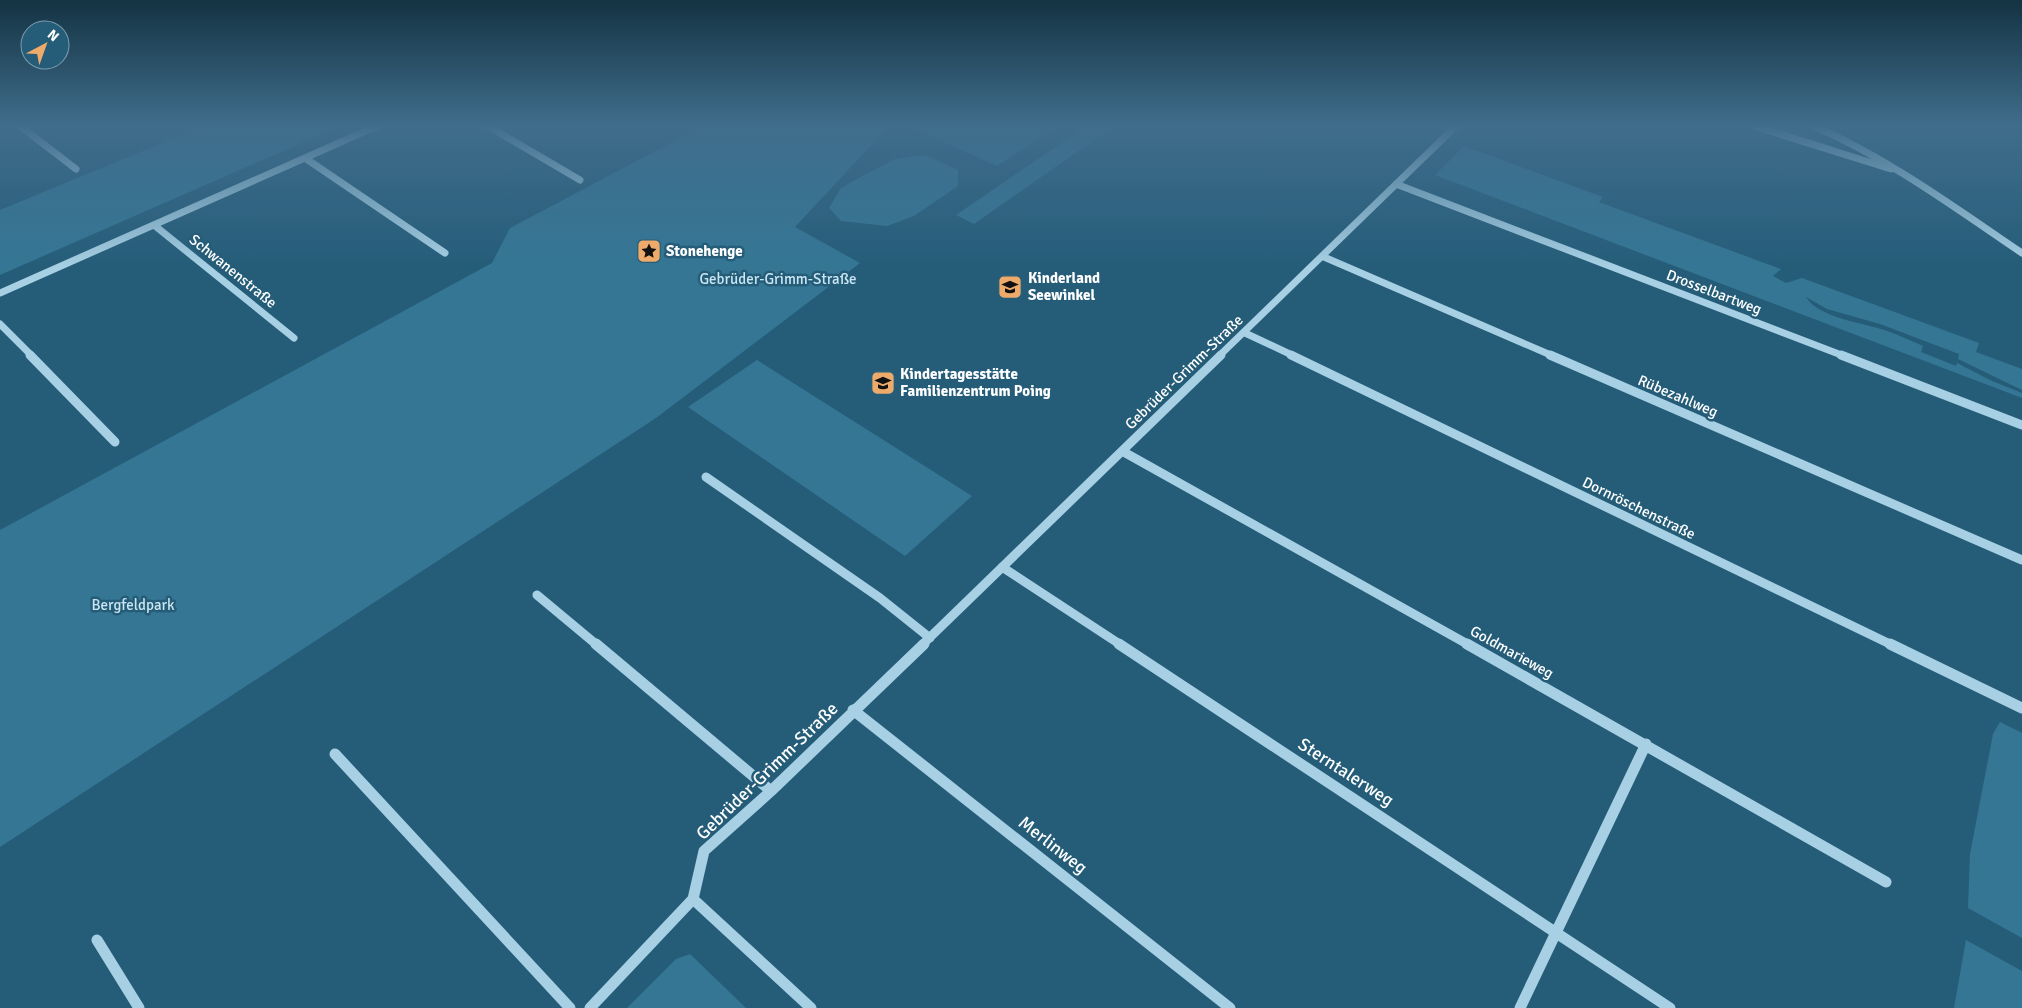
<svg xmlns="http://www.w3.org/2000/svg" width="2022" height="1008" font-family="Signika,sans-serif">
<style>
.green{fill:#357695}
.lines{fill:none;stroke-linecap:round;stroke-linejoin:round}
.minor-far2{stroke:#a7d0e4;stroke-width:7}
.minor-far1{stroke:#a7d0e4;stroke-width:9}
.minor{stroke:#a7d0e4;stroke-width:11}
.labels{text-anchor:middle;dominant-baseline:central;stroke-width:5;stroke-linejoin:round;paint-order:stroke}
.poi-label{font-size:15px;font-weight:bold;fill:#fff;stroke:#255d79;text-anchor:start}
.street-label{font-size:15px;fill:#fff;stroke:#255d79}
.park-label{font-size:15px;fill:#cae6f3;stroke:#255d79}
.near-street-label{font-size:18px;fill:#fff;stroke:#255d79}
</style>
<rect width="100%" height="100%" fill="#255d79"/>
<path class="green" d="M203 126H340L0 275V210Z
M703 126H889L795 227 860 263 656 418 0 847V530L492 263 510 228Z
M909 126H1057L997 166Z
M1086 126H1114L974 224 956 215Z
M1760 126H1785L1846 152Z
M1464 146 1603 197 1599 202 1781 269 1773 276 1786 283 1802 278 1979 343 1976 352 2022 369V390L1958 359 1959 354 1880 324 1827 309 1806 297C1818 318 1865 323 1887 331 1899 335 1911 341 1923 346L1921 352 1956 366 1957 363 1992 381 2022 393V398L1435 175Z
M925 155 958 170V186L914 216 887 226 841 221 829 208 841 188 868 173 895 159Z
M757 360 972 496 905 556 688 407Z
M2000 722 2022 733V938L1968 908 1970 854 1993 734Z
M1966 940 2022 971V1008H1954Z
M690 954 746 1008H627L676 959Z"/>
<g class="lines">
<path class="minor-far2" d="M20 126 76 169
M488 126 580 180
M1754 126 1891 169
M1814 126C1889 159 1954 207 2022 253
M305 158 445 253
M1396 184 1844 356
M154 225 294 338
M1324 257 1553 356
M0 293 377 126
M0 324 32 356
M1245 333 1294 356
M1219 356 1456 126"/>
<path class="minor-far1" d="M30 355 115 442
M1291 355 1892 645
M1550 355 2022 560
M1841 355 2022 425
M1122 451 1469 645
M706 477 880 598 930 638
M1002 567 1121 645
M537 595 597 645
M922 645 1221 355"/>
<path class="minor" d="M596 644 771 791
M1119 644 1670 1008
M1467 644 1886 882
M1890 644 2022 708
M853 710 1230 1008
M335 754 570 1008
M693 899 811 1008
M97 940 139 1008
M590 1008 693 899 704 851 771 791 924 644
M1520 1008 1646 744"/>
</g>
<linearGradient id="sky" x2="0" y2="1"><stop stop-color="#143343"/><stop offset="0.47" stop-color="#406d8c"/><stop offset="1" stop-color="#406d8c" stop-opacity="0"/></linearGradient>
<rect width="2022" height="267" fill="url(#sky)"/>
<defs>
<g id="sight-square" transform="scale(1.25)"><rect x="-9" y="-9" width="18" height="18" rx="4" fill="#edaa6b" stroke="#255d79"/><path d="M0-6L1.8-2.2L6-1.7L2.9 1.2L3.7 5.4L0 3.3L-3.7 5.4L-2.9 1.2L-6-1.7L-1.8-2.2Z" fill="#111"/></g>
<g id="school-square" transform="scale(1.25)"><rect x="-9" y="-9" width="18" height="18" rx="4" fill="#edaa6b" stroke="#255d79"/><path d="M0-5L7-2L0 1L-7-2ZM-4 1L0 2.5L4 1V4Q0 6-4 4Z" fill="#111"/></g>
</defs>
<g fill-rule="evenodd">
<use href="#sight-square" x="649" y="251"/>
<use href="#school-square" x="1010" y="287"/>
<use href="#school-square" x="883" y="383"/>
</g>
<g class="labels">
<g class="poi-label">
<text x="666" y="251">Stonehenge</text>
<text x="1028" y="278">Kinderland<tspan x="1028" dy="17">Seewinkel</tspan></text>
<text x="900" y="374">Kindertagesstätte<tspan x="900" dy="17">Familienzentrum Poing</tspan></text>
</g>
<g class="street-label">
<text transform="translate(233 271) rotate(39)">Schwanenstraße</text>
<text transform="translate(1714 292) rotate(21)">Drosselbartweg</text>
<text transform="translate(1184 372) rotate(-44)">Gebrüder-Grimm-Straße</text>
<text transform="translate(1678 396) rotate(23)">Rübezahlweg</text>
<text transform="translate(1639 508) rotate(26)">Dornröschenstraße</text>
<text transform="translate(1512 652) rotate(29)">Goldmarieweg</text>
</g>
<g class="park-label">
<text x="778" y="279">Gebrüder-Grimm-Straße</text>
<text x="133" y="605">Bergfeldpark</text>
</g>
<g class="near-street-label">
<text transform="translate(767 771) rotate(-44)">Gebrüder-Grimm-Straße</text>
<text transform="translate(1346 772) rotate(33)">Sterntalerweg</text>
<text transform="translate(1053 845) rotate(38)">Merlinweg</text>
</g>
</g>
<g transform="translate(45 45) rotate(41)"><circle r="24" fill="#255d79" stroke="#7c9eaf"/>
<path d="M0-4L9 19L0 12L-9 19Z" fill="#edaa6b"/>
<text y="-8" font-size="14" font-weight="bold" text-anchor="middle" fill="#ffffff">N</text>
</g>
</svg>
